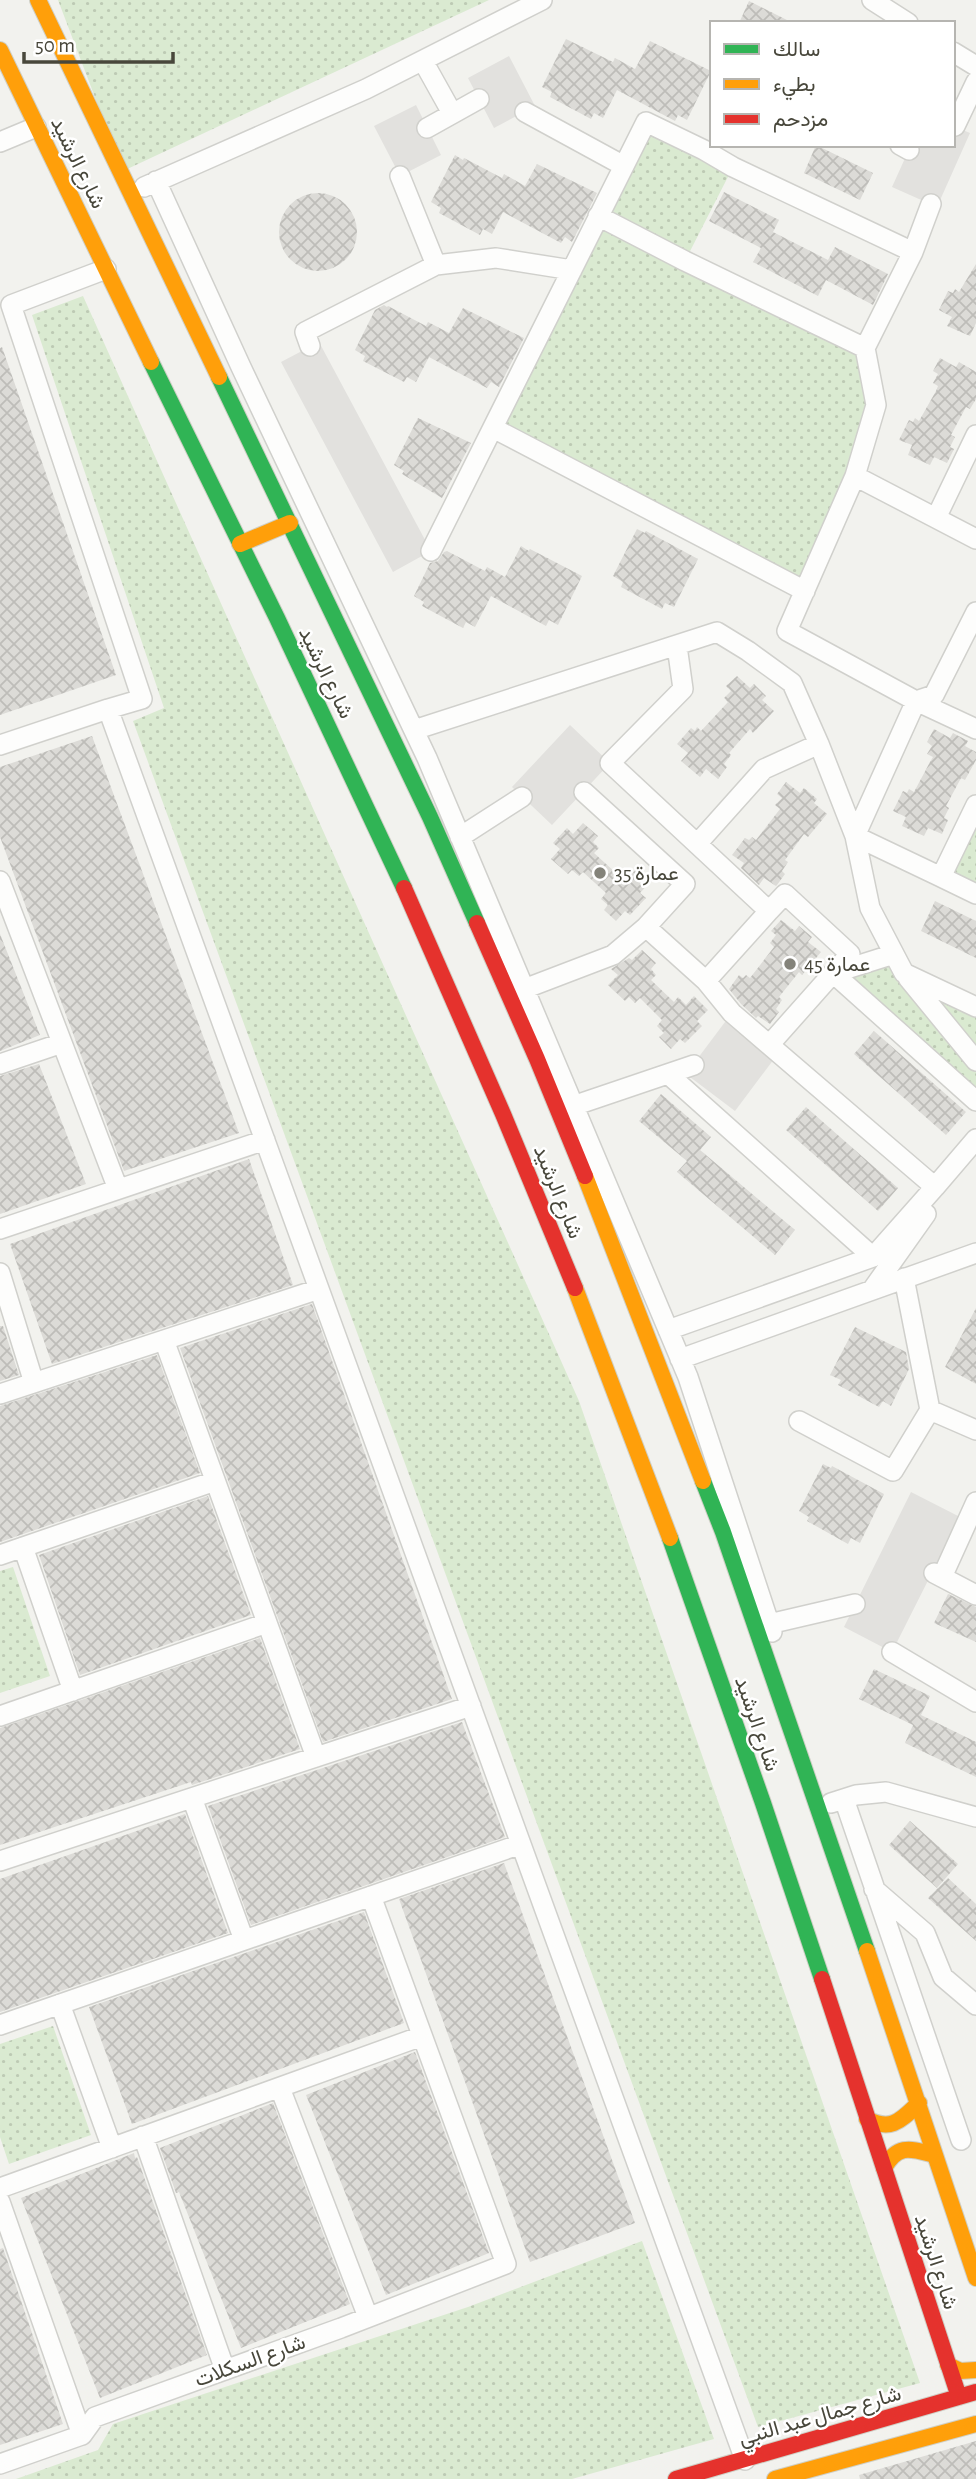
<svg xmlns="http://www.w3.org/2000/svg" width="976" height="2479" font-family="'Alegreya Sans',Vazirmatn,sans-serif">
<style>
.grass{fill:url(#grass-dots)}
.parking{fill:#e2e1de}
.building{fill:url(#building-cross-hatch)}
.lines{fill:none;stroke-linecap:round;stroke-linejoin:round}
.street-casing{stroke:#d0d0cc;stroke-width:22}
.fast-casing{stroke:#cfcfc5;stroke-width:18}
.slow-casing{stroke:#cfcfc5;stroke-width:18}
.jam-casing{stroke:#cfcfc5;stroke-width:18}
.street{stroke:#fdfdfc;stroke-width:19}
.fast{stroke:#30b455;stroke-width:16}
.slow{stroke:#ff9f0a;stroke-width:16}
.jam{stroke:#e5322d;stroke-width:16}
.poi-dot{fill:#84837a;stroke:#fff;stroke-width:2.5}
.labels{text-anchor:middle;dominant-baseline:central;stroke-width:5;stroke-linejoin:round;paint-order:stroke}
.street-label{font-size:21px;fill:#48473b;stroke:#fff}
.poi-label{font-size:21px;fill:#48473b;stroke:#fff;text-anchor:start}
</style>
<defs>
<pattern id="grass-dots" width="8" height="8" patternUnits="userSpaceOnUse" patternTransform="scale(1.75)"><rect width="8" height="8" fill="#daead1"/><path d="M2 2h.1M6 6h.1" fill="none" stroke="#bdcab4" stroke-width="1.8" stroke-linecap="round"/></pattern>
<pattern id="building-cross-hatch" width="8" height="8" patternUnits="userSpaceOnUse" patternTransform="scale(1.75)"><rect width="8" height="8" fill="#dcdbd7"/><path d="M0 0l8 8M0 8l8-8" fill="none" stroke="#bebdb9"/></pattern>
</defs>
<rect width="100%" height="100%" fill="#f2f2ee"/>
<path class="grass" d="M58 0H489L123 171Z
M646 122 733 167 685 261 865 348 876 405 805 591 493 428Z
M83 296 579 1401 920 2383 758 2427 133 721 164 708 32 315Z
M976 805V894L941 877Z
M894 954 904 974 976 1007V1101L833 973Z
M13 1567 50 1676 0 1693V1571Z
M53 2026 91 2135 9 2164 0 2137V2044Z
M642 2241 714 2439 572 2479H16L98 2450 113 2424 468 2307Z"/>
<path class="parking" d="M509 56 535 106 494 128 468 78Z
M416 105 441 155 400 176 374 126Z
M953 126 970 133 937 207 892 187 911 145H953Z
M319 342 431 551 393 572 281 362Z
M570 725 610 763 552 825 512 787Z
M731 1014 780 1051 735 1111 686 1074Z
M911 1492 960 1517 892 1652 844 1627Z"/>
<path class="building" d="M749 1 793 23H739Z
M566 39 613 62 615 58 635 69 650 41 711 71 687 120 678 115 675 121 617 90 603 118 594 113 591 119 550 97 552 92 542 87Z
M816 145 873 173 860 200 804 173Z
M455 155 463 160 464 158 502 178 504 174 525 186 537 164 597 193 572 242 565 237 561 243 503 212 492 234 483 229 480 235 439 213 441 208 431 202Z
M724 192 779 220 773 232 828 260 835 247 888 274 873 305 826 280 818 296 753 262 761 248 709 221Z
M279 232a39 39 0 1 1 78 0a39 39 0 1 1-78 0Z
M976 264V323L970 336 947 326 952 317 939 310 948 291 953 293 955 289 959 292Z
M384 305 387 307 388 306 426 326 428 322 449 333 463 308 524 338 499 387 491 382 487 388 429 357 416 382 407 377 404 382 363 361 365 356 355 350 375 310Z
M2 347 116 675 0 715V348Z
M940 358 956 367 959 362 976 372V399L970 409 966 407 951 435 955 437 950 447 954 449 947 463 934 457 930 465 908 455 912 445 899 440 909 420 913 422 915 418 919 421 936 391 938 386 933 383 938 374 933 371Z
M418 418 471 443 442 498 402 474 404 471 394 465Z
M637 529 645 533 646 531 698 559 674 607 665 603 662 609 621 587 623 582 613 576Z
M521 546 529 551 530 549 582 576 558 625 549 620 546 626 491 596 475 627 466 622 463 628 422 606 424 602 414 596 430 563 438 561 444 552 447 551 485 571 487 567 505 577Z
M737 676 750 688 754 684 766 696 762 700 774 711 753 733 750 729 729 753 731 755 724 764 727 767 718 779 706 769 700 777 681 761 688 753 677 744 691 728 695 731 697 727 701 731 728 702 724 698 731 691 726 686Z
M934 729 950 738 953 733 968 741 965 746 976 752V760L965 780 961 778 946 806 949 808 944 818 948 820 942 834 928 828 924 836 902 826 906 817 893 811 903 791 907 793 909 789 914 792 930 762 933 757 927 754 932 746 927 742Z
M92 736 239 1133 124 1171 0 837V767Z
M786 782 800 793 804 788 817 799 814 803 827 814 808 837 804 834 785 860 788 862 782 871 785 874 777 885 776 886 764 878 759 885 741 868 744 863 732 855 745 838 749 840 752 837 756 840 780 809 775 805 782 798 777 794Z
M583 823 598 836 593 842 599 848 594 853 617 874 621 870 629 877 637 868 651 881 640 893 646 898 630 915 625 911 616 921 604 910 608 905 601 899 606 893 583 872 579 876 572 870 568 874 551 859 560 849 553 843 567 828 573 834Z
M935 901 976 921V958L921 931Z
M781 920 795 931 799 926 812 937 808 942 821 952 802 975 799 972 779 997 782 1000 776 1009 779 1012 770 1024 758 1016 756 1018 741 1004 729 989 739 975 743 978 746 975 750 978 774 947 770 943 776 935 771 931Z
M0 934 40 1035 0 1051Z
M642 950 656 963 651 969 656 975 651 980 674 1002 678 997 686 1005 694 996 708 1010 697 1021 702 1026 685 1043 680 1039 671 1049 659 1037 664 1033 657 1026 662 1020 640 998 635 1003 629 997 625 1001 608 985 618 975 611 969 629 958 632 960Z
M874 1031 966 1112 946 1135 854 1054Z
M39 1064 86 1184 0 1214V1076Z
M661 1094 711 1137 700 1150 795 1230 775 1255 677 1172 687 1161 639 1121Z
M806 1107 898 1188 878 1211 786 1130Z
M249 1159 293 1285 52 1364 10 1244Z
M312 1304 452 1699 323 1742 180 1348Z
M976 1308V1384L945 1367Z
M0 1326H3L19 1375 0 1381Z
M855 1327 906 1352 909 1369 891 1406 883 1401 879 1407 838 1385 841 1380 830 1375Z
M157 1355 200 1473 0 1542V1406Z
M823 1464 831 1468 832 1466 884 1494 860 1543 851 1538 848 1544 807 1521 809 1517 799 1511Z
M208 1496 251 1615 80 1675 39 1555Z
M948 1594 976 1607V1642L934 1623Z
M260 1638 300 1749 192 1785 191 1782 0 1845V1728Z
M874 1669 930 1696 921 1715 976 1742V1777L905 1743 913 1725 859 1699Z
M462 1722 505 1837 251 1925 208 1806Z
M185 1814 228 1933 0 2012V1879Z
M910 1821 958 1864 937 1888 889 1845Z
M504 1863 635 2223 530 2262 399 1899Z
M948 1878 976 1904V1941L928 1898Z
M364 1912 404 2023 132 2124 89 2007Z
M415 2052 489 2253 386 2295 306 2095Z
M273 2103 350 2304 241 2348 179 2192 176 2193 160 2148Z
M134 2153 135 2158 137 2157 207 2355 100 2398 21 2198Z
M3 2248 63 2424 0 2445V2249Z
M976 2441V2479H860L859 2475Z"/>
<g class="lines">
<g class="street-casing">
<path id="street" d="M872 0 908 23
M953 52 976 66
M423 61 452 113
M525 112 624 166
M955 126 976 82
M427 128 479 99
M0 142 36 127
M900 145 909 150
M400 176 436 265
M156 181 241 367 427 758 688 1377 772 1632
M144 187 366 89 542 0
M598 216 685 261 865 348 913 252 931 204
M106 269 11 305 142 699 108 709 745 2460
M310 346 305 332 436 265 496 258 572 270
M493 428 805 591
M855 476 876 405 865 348
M936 518 976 435
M976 539 855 476 787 631 916 701 855 836 870 908 904 973 976 1007
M431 551 646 122 704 150 733 167 913 252
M677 646 683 689 610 763 769 911 785 894 850 954 833 973
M916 701 934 695 976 612
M916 701 976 729
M414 730 717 632 748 651 792 683 819 744 855 836 941 877 976 805
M0 745 108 709
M584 792 685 884 646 927 706 981 769 911
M460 837 522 797
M697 844 764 769 819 744
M941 877 976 894
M0 881 118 1189
M834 973 894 954
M908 978 976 1061
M706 981 732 1013 935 1187 976 1139
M524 989 613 955 646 927
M770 1044 833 973 976 1101
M0 1064 62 1043
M668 1074 873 1257 935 1187
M573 1106 694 1065
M0 1229 265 1140
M0 1273 34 1383
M904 1278 930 1410 976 1430
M872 1290 926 1214
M668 1330 873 1257
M164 1340 316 1757
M680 1359 976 1253
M0 1394 319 1289
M799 1421 893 1471 930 1410
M23 1547 73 1691
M0 1555 215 1481
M934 1573 976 1595
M942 1577 976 1502
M769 1624 855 1604
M892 1652 976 1702
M0 1716 267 1623
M192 1798 244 1940
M844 1799 961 2140
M831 1803 856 1795 886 1792 976 1817
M0 1861 471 1706
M874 1889 925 1933 943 1977 976 2005
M60 2004 112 2148
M0 2025 521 1844
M280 2088 368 2317
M143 2136 225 2370
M0 2188 422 2036
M0 2202 82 2435
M0 2464 82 2435 95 2417 341 2328 506 2264 371 1896"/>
</g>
<g class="fast-casing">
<path id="fast" d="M151 362 277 618 404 888
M219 377 430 817 477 923
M703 1481 723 1532 867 1951
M670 1538 763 1803 822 1979"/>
</g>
<g class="slow-casing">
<path id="slow" d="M38 0 219 377
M0 50 151 362
M240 544 290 523
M585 1176 703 1481
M575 1288 670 1538
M867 1951 976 2278
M867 2119C892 2132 901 2120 919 2103
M884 2168C898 2143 911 2149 935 2155
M948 2365 960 2371 976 2370
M775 2479 976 2424"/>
</g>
<g class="jam-casing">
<path id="jam" d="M404 888 503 1114 575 1288
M477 923 537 1059 585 1176
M822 1979 959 2397
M676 2479 976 2392"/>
</g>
<use href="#street" class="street"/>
<use href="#fast" class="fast"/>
<use href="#slow" class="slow"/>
<use href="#jam" class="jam"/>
</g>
<g class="poi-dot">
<circle cx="600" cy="873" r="7"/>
<circle cx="790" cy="964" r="7"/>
</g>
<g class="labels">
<g class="street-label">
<text transform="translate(78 163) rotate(64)">شارع الرشيد</text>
<text transform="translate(326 673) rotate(64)">شارع الرشيد</text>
<text transform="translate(558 1192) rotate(68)">شارع الرشيد</text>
<text transform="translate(757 1724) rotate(71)">شارع الرشيد</text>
<text transform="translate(936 2262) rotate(72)">شارع الرشيد</text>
<text transform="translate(250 2361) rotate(-20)">شارع السكلات</text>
<text transform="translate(820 2416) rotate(-16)">شارع جمال عبد النبي</text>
</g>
<g class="poi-label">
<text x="614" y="873">عمارة 35</text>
<text x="804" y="964">عمارة 45</text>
</g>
</g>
<rect x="710" y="21" width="245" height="126" fill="#ffffff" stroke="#b6b5b1" stroke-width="2"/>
<rect x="724" y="44" width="35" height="10" fill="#30b455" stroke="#b6b5b1" stroke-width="2"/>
<text x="773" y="56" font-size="21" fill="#48473b">سالك</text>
<rect x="724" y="79" width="35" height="10" fill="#ff9f0a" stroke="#b6b5b1" stroke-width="2"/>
<text x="773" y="91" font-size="21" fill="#48473b">بطيء</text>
<rect x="724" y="114" width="35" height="10" fill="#e5322d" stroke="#b6b5b1" stroke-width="2"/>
<text x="773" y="126" font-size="21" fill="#48473b">مزدحم</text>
<path d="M24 52v10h149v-10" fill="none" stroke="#48473b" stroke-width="3.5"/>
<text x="35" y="52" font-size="21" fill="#48473b" stroke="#ffffff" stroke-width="5" paint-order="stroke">50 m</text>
</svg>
